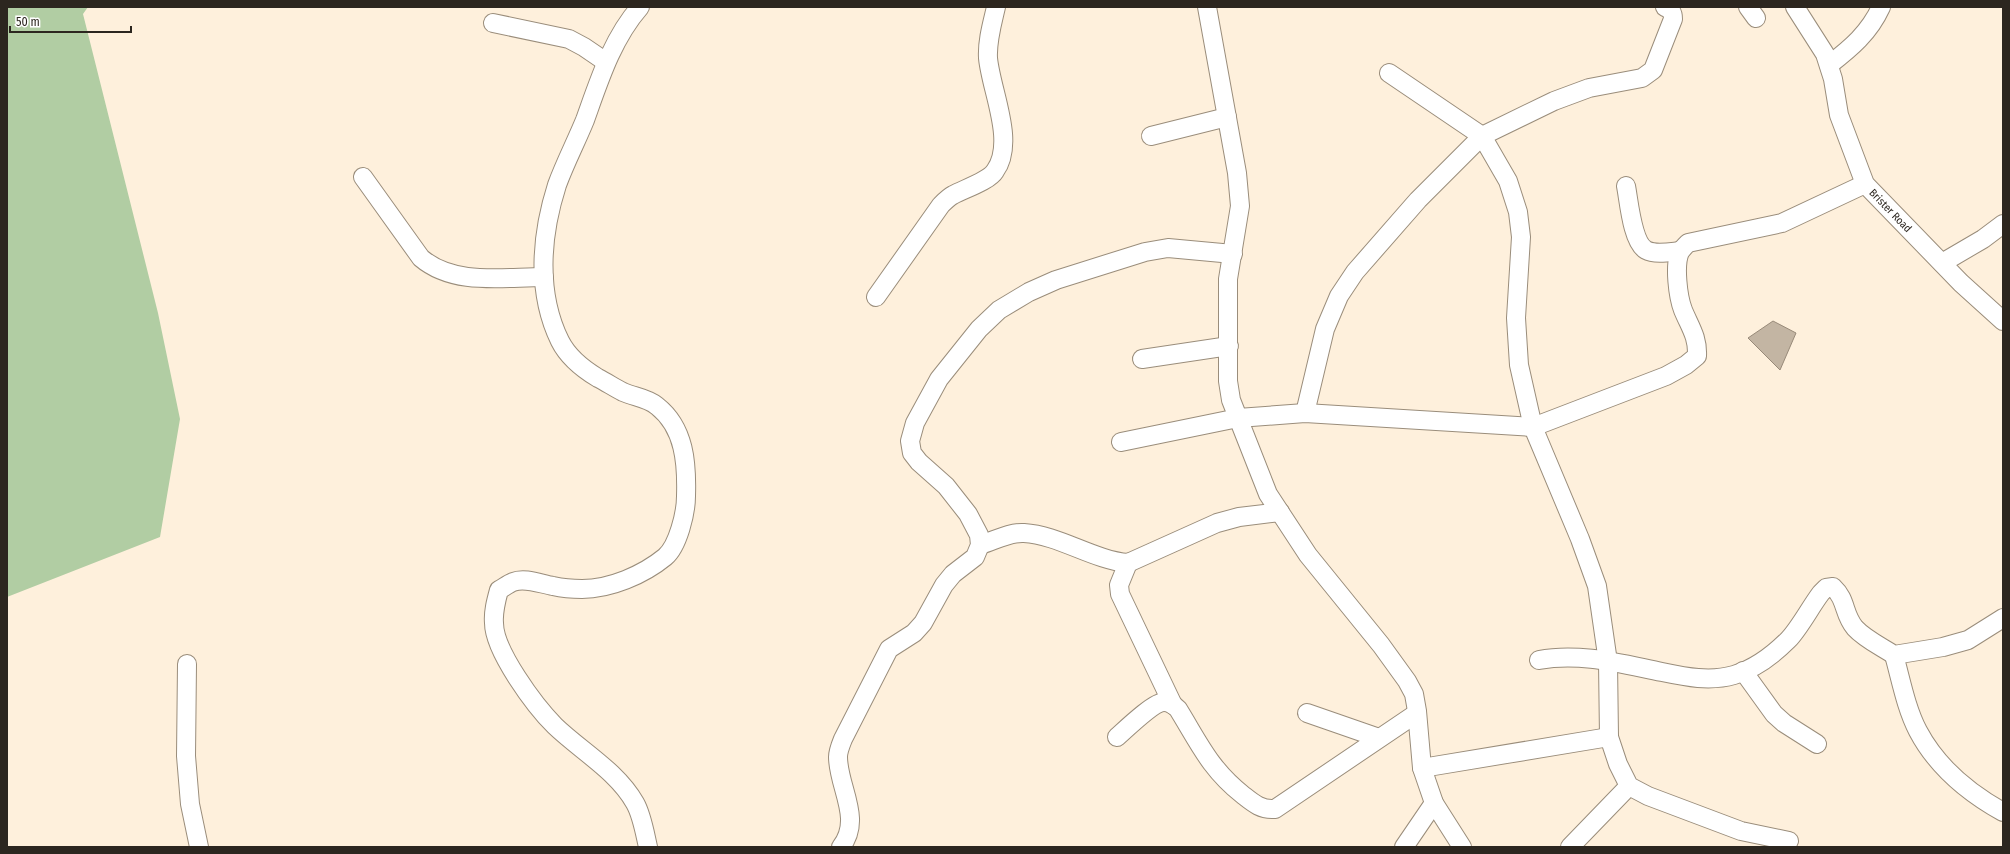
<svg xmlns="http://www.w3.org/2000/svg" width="2010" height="854" font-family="'Fira Sans Condensed',sans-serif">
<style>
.green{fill:#b1cda3}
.building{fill:#c3b5a3;stroke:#988a79}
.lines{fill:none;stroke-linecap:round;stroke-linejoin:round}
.minor-casing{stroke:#9a8d7b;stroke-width:20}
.minor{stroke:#fff;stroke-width:18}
.labels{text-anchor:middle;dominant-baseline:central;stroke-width:3;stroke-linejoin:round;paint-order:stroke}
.street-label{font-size:11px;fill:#2c261f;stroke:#fff}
</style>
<rect width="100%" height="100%" fill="#fef0dc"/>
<path class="green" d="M7 7H88L83 14 158 313 180 419 160 537 7 597Z"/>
<path class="building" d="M1773 321 1796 333 1780 370 1748 338Z"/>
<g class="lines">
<g class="minor-casing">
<g id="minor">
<path d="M640 7C612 39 599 81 585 120 576 142 565 163 557 185 541 235 536 292 560 341 568 357 583 369 598 378 606 382 615 388 623 392 634 397 648 398 657 406 685 428 687 464 686 496 686 513 678 546 665 557 643 575 610 589 582 589 573 589 562 588 553 586 541 584 525 577 513 582 508 584 503 588 499 590 496 601 493 612 494 623 494 651 535 706 555 726 581 751 617 771 635 803 642 815 645 834 648 847"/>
<path d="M1207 7 1237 173 1240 206 1228 279V381L1231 400 1268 494 1308 555 1381 645 1407 681 1414 694 1417 711 1422 768 1434 803 1462 847"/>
<path d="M1748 7 1756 18"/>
<path id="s1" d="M1795 7 1825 54 1833 79 1839 115 1865 184 1961 283 2003 321"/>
<path d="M493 23 569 39 584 47 606 62"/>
<path d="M1829 65C1851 48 1869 33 1881 7"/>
<path d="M1389 73 1482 136 1508 181 1518 212 1521 237 1516 318 1519 365 1533 427 1580 539 1597 586 1608 662 1609 737 1618 764 1629 786 1648 796 1741 831 1789 841"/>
<path d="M1151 136 1227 117"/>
<path d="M363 177 421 258C454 286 503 277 544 277"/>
<path d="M1626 186C1629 201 1632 242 1646 250 1655 255 1670 252 1680 251"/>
<path d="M1942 263 1983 239 2003 224"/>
<path d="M876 297 941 205C945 201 949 197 953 195 964 189 989 181 995 171 1016 142 991 91 988 58 987 41 992 24 996 7"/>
<path d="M1142 359 1229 346"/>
<path d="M1305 413 1325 329 1339 296 1355 272 1418 200 1482 136 1554 101 1589 88 1642 78 1653 70 1673 19C1673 12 1671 10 1665 7"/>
<path d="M1121 442 1238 418 1305 413 1533 427 1666 376 1686 365 1697 356C1698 337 1690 327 1683 310 1678 297 1674 265 1680 252 1682 249 1685 246 1688 243L1782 223 1865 184"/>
<path d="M980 545C994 541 1009 532 1024 533 1059 535 1093 560 1128 563L1217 523 1239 517 1280 512"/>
<path d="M1128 563 1119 585 1120 594 1173 705"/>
<path d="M1894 655C1901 680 1906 708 1918 731 1937 767 1967 792 2003 812"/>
<path d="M1539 660C1580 652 1622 664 1662 672 1686 677 1710 682 1734 675 1754 669 1773 655 1788 640 1799 629 1811 606 1821 593L1826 588 1833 587C1847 600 1843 614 1855 628 1865 639 1882 647 1894 655L1943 647 1968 640 2003 618"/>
<path d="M187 664 186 756 190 804 199 847"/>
<path d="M1743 671 1774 714 1784 723 1817 744"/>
<path d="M1307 713 1379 738"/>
<path d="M1117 737C1126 729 1154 702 1164 702 1170 702 1174 705 1178 709 1199 743 1210 769 1243 795 1253 803 1261 810 1275 809L1417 713"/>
<path d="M1422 768 1609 737"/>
<path d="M841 847C863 819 838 787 838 757 838 751 841 744 843 739L889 649 914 633 923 623 944 585 953 574 975 557 980 545 979 535 968 514 946 486 919 462 912 453 910 441 915 423 939 379 979 329 999 310 1029 292 1056 280 1145 252 1168 248 1233 254"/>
<path d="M1404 847 1434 803"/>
<path d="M1570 847 1629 786"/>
</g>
</g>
<use href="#minor" class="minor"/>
</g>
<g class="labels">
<g class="street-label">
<text stroke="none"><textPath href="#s1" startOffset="229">Brister Road</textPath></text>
</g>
</g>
<rect width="2010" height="854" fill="none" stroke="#2c261f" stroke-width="16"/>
<path d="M10 26v6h121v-6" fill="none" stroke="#2c261f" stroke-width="2"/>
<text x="16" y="26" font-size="12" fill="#2c261f" stroke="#ffffff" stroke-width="3" paint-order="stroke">50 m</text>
</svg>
